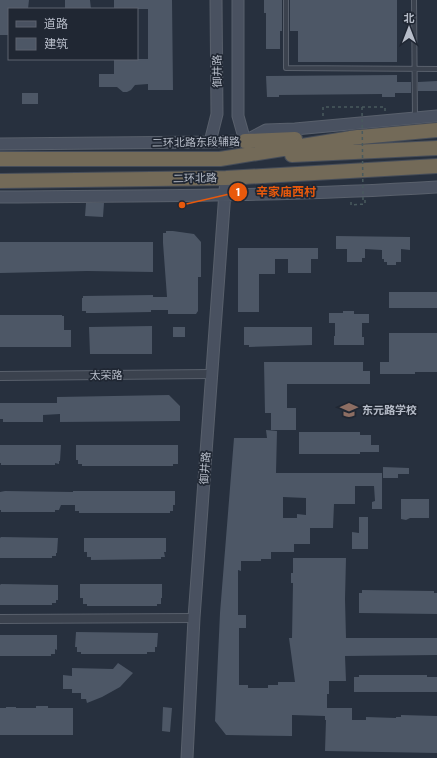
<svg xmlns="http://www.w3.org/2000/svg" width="437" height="758" font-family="'DM Sans','Noto Sans SC',sans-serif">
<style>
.building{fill:#4d5766;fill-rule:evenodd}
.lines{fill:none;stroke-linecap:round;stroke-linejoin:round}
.lane-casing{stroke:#59606c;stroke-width:6}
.street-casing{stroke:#59606c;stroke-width:10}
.secondary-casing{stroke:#59606c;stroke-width:13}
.highway-casing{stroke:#464d59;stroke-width:16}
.path{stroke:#495a5e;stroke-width:1.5;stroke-dasharray:3 3;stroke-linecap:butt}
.lane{stroke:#3b424e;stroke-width:4}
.street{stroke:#3b424e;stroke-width:8}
.secondary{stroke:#495160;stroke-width:11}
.highway{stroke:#736a58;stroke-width:14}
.path-bridge{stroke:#495a5e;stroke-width:1.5;stroke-dasharray:3 3;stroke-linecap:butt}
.labels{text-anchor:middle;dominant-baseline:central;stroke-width:3.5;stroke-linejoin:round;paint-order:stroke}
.street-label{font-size:11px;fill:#b7bdc9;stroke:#202733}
.poi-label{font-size:11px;font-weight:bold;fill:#b7bdc9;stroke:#202733;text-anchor:start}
.leader{fill:none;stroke:#e8590c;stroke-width:1.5}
.callout-dot{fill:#e8590c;stroke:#202733;stroke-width:1.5}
.mark-label{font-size:12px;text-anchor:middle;font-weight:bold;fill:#fff}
.callout-label{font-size:12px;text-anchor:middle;font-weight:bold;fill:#e8590c;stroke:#202733;stroke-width:3.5;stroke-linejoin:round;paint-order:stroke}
</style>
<rect width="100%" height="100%" fill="#27303e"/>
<path class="building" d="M0 0H29L28 9H9V35H0Z
M65 0H90L91 9H65Z
M114 0H172L173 90H148V84L135 85 131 90 127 92H123L117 87H99V74H114V59H148V9H114Z
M264 0H282V31H280V49H266V13H264Z
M290 0H397V62H298V31H290Z
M397 75V82H411V93H395V97H382V94L279 95V97H267L266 76Z
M437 81V91H418V82Z
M22 93H38V104H22Z
M86 203H104L103 217 85 216Z
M166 231H173L194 234 201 242V277H198V311L196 314H168V310H151V312L95 313H86V311H82V298H83V296L153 295V297H167L163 243V233H166Z
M336 236 410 237V250L401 249V262H396V265H387V262H384V259H382V250L365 249V258H362V262H347V249H336Z
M0 242H153V272L87 271 0 273Z
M238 248H318V259H311V273H288V259H275V274H259V312H238Z
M389 292H437V308H389Z
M343 311H354V314H369V323H362V337H364V345H334V336H335V323H329V313H343Z
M0 315H62V316H64V330H71V347H0Z
M152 326V354H90L89 327Z
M173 327H185V337H173Z
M244 327H312V345L249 347V345H244Z
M389 333H437V372H415V374H380V362H389Z
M264 362H363V371H370V384H287V408H296V430H271V413H265Z
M169 395 180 406V421L60 422V414L43 415V422H3V419H0V403H57V397Z
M266 430 277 431 276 473H382V509H372V502L375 501 374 486H355V504H334L333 528H310V544H294V552H271V559H261V561H241V571L238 570V615H246V628H239V685H248V688H268V685H278V682H295L289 638H292L293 583H291V573H293V558H346L345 599 346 638H437V655L345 656 346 681H329V694H327V708H352V720H366V717L396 718V717H401V715L437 716V753L325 751 326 720H325V716L292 715V736L226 735 215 721 220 613 234 438H267ZM283 497 306 498V515L297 514V518H283Z
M299 432H360V435H371V445H379V452H360V454H299Z
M0 445H61L60 461H59V464L55 463V465H1V463H0Z
M76 445H178V464H173V466H82V464H78V460H76Z
M383 467 409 468V474H398V478H383Z
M5 491 73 492V491H175V505H173V511H170V513H79V511H75V505H61L59 510H55V512H1V510H0V492Z
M401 499H429V518H410L406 520 401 519Z
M359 517H368V549H352V532L359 533Z
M1 537 58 538 57 553H56V556H52V558H0V538Z
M84 538H166V552H164L165 557H161V559L91 560V557H87V552H84Z
M1 584 58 585V600H56V603H52V605H0V585Z
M80 584H162V598H161V604H157V606H87V604H83V598H80Z
M362 590 434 591V593H437V614L359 613V593H362Z
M76 632 158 633 157 647H155V652H147V654H81V652H77V647H75Z
M0 635H57V650L55 649V654H51V656H0Z
M118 663 133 673 120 687 102 697 87 703 86 699H81V693H72V689H63V675L72 676V668L113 669Z
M359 675H427V677H437V692H354V677H359Z
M36 706H48V708H73V735H0V708H6V707H16V708H36Z
M163 707 172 708 170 732 162 731Z"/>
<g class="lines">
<g class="lane-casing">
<path id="lane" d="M286 0V68L437 69
M414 0 415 118"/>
</g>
<g class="street-casing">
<path id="street" d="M0 376 211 374
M0 619 194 618"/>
</g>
<g class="secondary-casing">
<path id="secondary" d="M238 0V116L245 141
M210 142 217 114 216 0
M0 144 210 142 245 141 266 130 295 129 437 116
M0 197C146 196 291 196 437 187
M187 758 194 618 226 178"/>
</g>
<g class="highway-casing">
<path id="highway" d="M350 138 437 130
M245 141 295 139
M292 155 437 148
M0 159H220L358 137
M0 181 226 178 437 166"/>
</g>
<path class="path" d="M323 116V107H385V111
M351 202V205L365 204V199"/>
<use href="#lane" class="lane"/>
<use href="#street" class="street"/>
<use href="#secondary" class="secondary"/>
<use href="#highway" class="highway"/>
<path class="path-bridge" d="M362 107 363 200"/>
</g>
<defs>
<g id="school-bare" transform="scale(1.38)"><path d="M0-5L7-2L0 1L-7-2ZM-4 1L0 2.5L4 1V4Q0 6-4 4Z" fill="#8d6e63" stroke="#202733" stroke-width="2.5" paint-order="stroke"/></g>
</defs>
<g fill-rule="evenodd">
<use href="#school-bare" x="349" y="410"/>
</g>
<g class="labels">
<g class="street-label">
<text transform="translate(217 71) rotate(-91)">御井路</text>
<text transform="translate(196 142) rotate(-1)">二环北路东段辅路</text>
<text transform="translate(195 178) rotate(-1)">二环北路</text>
<text x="106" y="375">太荣路</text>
<text transform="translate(205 468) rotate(-86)">御井路</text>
</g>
<g class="poi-label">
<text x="362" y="410">东元路学校</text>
</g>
</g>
<path class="leader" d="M182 205L238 192"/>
<g class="callout-dot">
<circle cx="182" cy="205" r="4"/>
<circle cx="238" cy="192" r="10"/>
</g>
<g class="mark-label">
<text x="238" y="196">1</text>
</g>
<g class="callout-label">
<text x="286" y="196">辛家庙西村</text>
</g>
<rect x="8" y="8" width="130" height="52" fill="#202733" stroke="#5c636f"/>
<rect x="16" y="21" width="20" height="6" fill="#495160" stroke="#5c636f"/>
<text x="44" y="28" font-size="12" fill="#b7bdc9">道路</text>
<rect x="16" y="38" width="20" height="12" fill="#4d5766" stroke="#5c636f"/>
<text x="44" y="48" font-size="12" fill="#b7bdc9">建筑</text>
<g transform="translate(409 28)" stroke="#202733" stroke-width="3" paint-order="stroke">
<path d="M0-3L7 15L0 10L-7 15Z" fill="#b7bdc9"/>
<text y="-6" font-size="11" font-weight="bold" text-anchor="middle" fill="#b7bdc9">北</text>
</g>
</svg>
